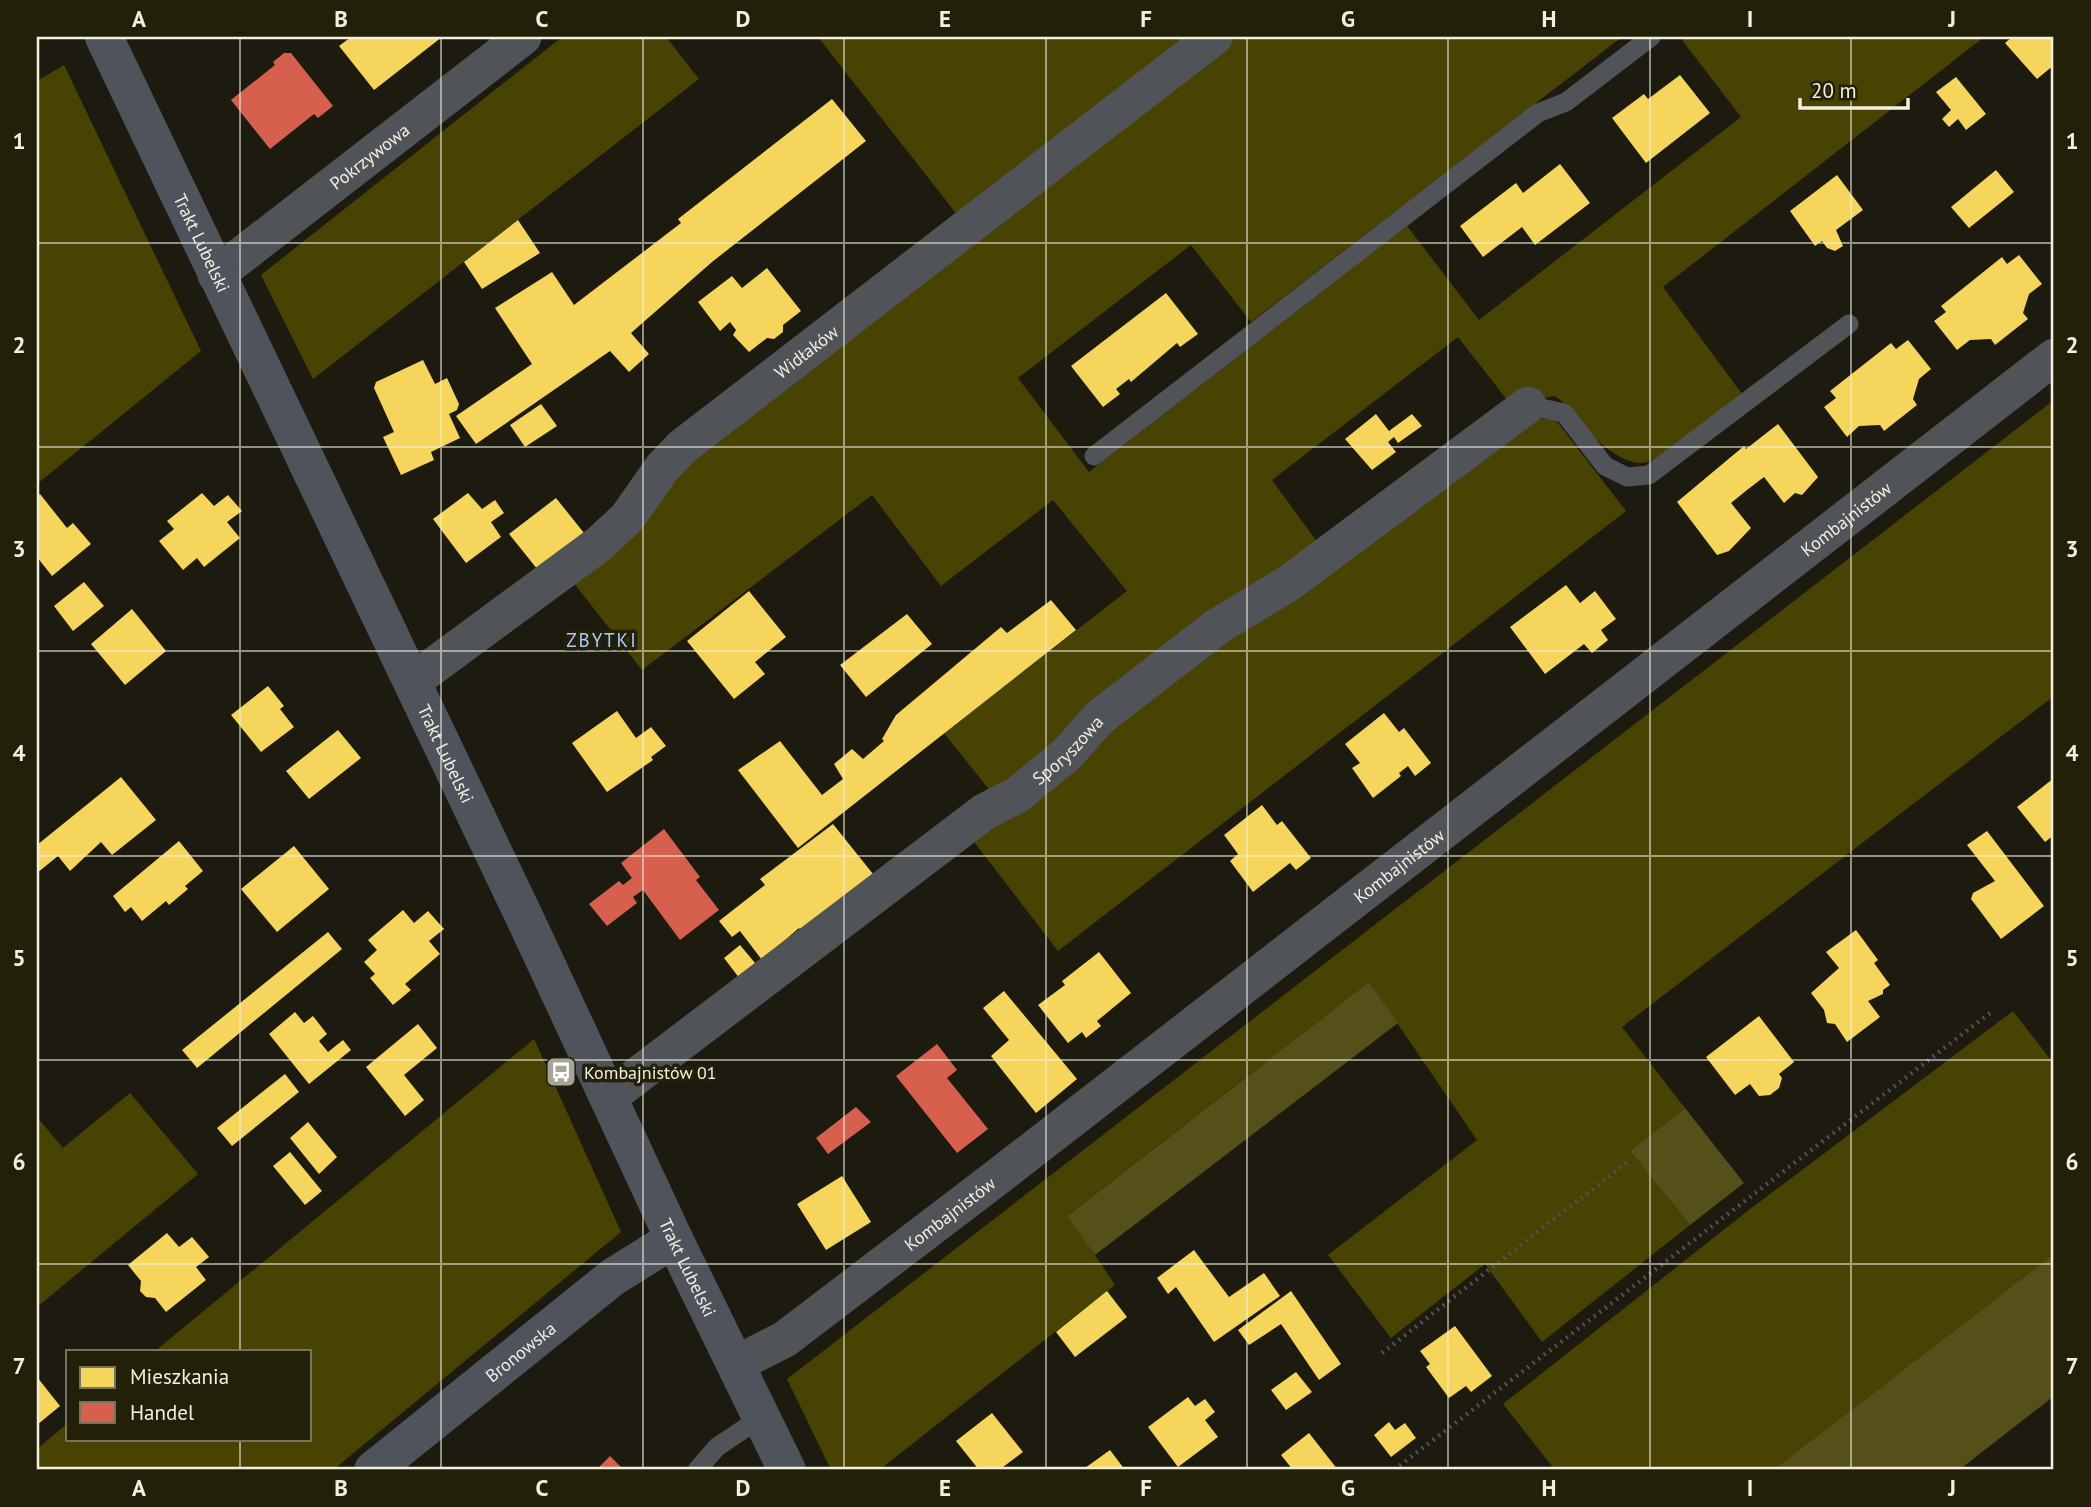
<svg xmlns="http://www.w3.org/2000/svg" width="2091" height="1507" font-family="'PT Sans',sans-serif">
<style>
.green{fill:#484303}
.forest{fill:#555019}
.homes{fill:#f6d55c}
.shops{fill:#d6604d}
.lines{fill:none;stroke-linecap:round;stroke-linejoin:round}
.path{stroke:#515353;stroke-width:4.5;stroke-dasharray:2 5;stroke-linecap:butt}
.lane{stroke:#505357;stroke-width:19}
.street{stroke:#505357;stroke-width:37}
.secondary{stroke:#4f545c;stroke-width:38}
.grid{fill:none;stroke:#f1f0e1;stroke-width:2;stroke-opacity:0.55}
.labels{text-anchor:middle;dominant-baseline:central;stroke-width:7;stroke-linejoin:round;paint-order:stroke}
.street-label{font-size:18px;fill:#f1f0e1;stroke:#232009}
.poi-label{font-size:18px;fill:#f1f0e1;stroke:#232009;text-anchor:start}
.neighbourhood-label{font-size:19px;letter-spacing:2px;fill:#abcbfe;stroke:#232009}
.neatline{fill:none;stroke:#f1f0e1;stroke-width:2.5}
.grid-label{font-size:23px;text-anchor:middle;font-weight:bold;fill:#f1f0e1}
</style>
<rect width="100%" height="100%" fill="#1d1b0f"/>
<path class="green" d="M562 37H666L699 79 313 379 261 275Z
M818 37H1200L962 221Z
M1237 37H1622L1251 322 1191 245 1018 378 1089 472 1407 226 1479 320 1741 117 1682 40 1686 37H1837L1840 40 1845 37H1984L1663 287 1742 394C1718 414 1671 461 1641 463 1627 464 1605 448 1595 438 1581 424 1572 406 1554 396L1511 405 1458 337 1272 480 1323 550 1246 591 991 792 944 733 1127 591 1053 500 941 586 872 495 642 670 573 582 630 540 672 476Z
M64 65 201 351 37 484V81Z
M2054 400V696L1622 1027 1685 1108 1630 1151 1690 1225 1542 1342 1485 1264 1391 1338 1328 1255 1477 1140 1369 982 1068 1215 1115 1285 879 1470H831L787 1379Z
M1526 418 1555 419 1626 511 1058 951 971 838 1109 721Z
M2013 1011 2054 1064V1254L1773 1470H1555L1503 1404 1745 1213Z
M534 1039 621 1232 333 1470H37V1449L68 1423V1439H310V1351H155Z
M130 1093 198 1174 37 1307V1117L63 1148Z"/>
<path class="forest" d="M1369 982 1398 1023 1095 1255 1067 1216Z
M1685 1108 1744 1183 1690 1225 1630 1151Z
M2054 1254V1396L1959 1470H1773Z"/>
<path class="homes" d="M351 37H442L374 90 339 46Z
M2012 37H2054V65L2037 79 2005 43Z
M1680 75 1710 113 1646 163 1612 118 1644 94 1648 99Z
M1956 77 1986 114 1966 130 1958 119 1949 127 1942 119 1951 110 1936 92Z
M832 99 866 141 712 262 631 333 649 354 629 372 610 351 476 444 456 416 532 364 495 308 552 272 574 305 681 223 678 219Z
M1560 164 1590 203 1535 245 1522 227 1483 257 1460 226 1516 183 1523 193Z
M1996 170 2014 192 1969 228 1951 207Z
M1837 175 1863 210 1836 230 1843 246 1835 251 1827 248 1822 241 1815 246 1790 211Z
M518 220 540 253 482 289 464 262Z
M2019 255 2042 284 2029 294 2023 313 2028 319 1995 345 1991 339 1970 340 1957 350 1934 321 1946 312 1941 306 2002 257 2007 264Z
M767 268 801 311 783 325V332L774 339 767 338 749 352 733 335 736 330 730 322 720 331 698 302 732 276 742 288Z
M1166 293 1198 334 1180 347 1177 343 1131 382 1129 379 1116 389 1120 394 1103 407 1071 366Z
M1908 340 1931 369 1919 379 1913 399 1917 405 1884 431 1880 425 1859 426 1847 437 1824 407 1836 398 1830 391 1891 343 1896 349Z
M423 360 435 384 447 378 459 404 457 410 449 414 460 438 431 452 434 460 401 475 383 437 394 432 374 388 376 382Z
M541 404 557 426 525 447 510 425Z
M1376 414 1389 431 1412 414 1422 426 1398 443 1394 437 1388 442 1396 452 1372 470 1345 439Z
M1778 424 1818 477 1802 495 1795 493 1784 503 1764 477 1747 490 1731 503 1751 528 1729 551 1717 555 1677 502 1744 446 1746 449Z
M202 493 214 506 228 495 242 511 227 522 240 538 204 567 197 558 183 570 159 541 174 529 167 521Z
M468 493 482 509 495 500 504 513 491 522 501 537 466 563 433 519Z
M40 494 67 528 73 523 91 544 52 576 37 557V497Z
M556 498 584 533 538 570 509 534Z
M84 582 104 606 73 631 54 606Z
M1566 585 1580 603 1595 591 1616 619 1601 630 1608 640 1592 653 1584 644 1545 674 1510 627Z
M749 591 786 637 755 662 765 674 734 699 687 641Z
M1051 600 1076 630 798 848 738 770 780 741 822 795 843 779 834 764 852 749 863 759 884 741 882 739 896 715 1001 627 1007 633Z
M132 609 166 651 125 685 91 644Z
M907 614 932 644 866 697 840 665Z
M268 686 284 706 280 709 294 727 261 752 231 715Z
M617 711 636 738 651 727 666 746 651 757 653 760 607 792 572 743Z
M1384 713 1399 732 1404 728 1431 763 1415 776 1408 766 1399 773 1401 776 1373 798 1352 768 1360 763 1345 744Z
M338 730 361 758 309 799 286 771Z
M121 777 156 820 112 855 101 842 70 871 58 856 37 873V845Z
M2054 778V835L2045 842 2017 807Z
M1262 805 1277 825 1282 821 1311 858 1296 870 1290 863 1253 892 1230 861 1238 854 1224 835Z
M833 824 877 879 804 935 799 928 762 960 740 931 732 937 719 921 765 885 760 879Z
M1987 831 2044 906 2001 939 1971 899 1973 893 1995 881 1967 845Z
M179 841 203 871 185 886 188 889 169 905 166 901 142 921 131 907 125 912 113 896Z
M294 846 329 889 277 932 241 889Z
M403 910 414 923 428 911 444 929 429 941 440 954 405 984 411 990 393 1005 370 978 375 974 364 962 377 950 368 940Z
M1856 930 1878 960 1874 963 1890 985 1883 990V994L1868 1001 1880 1017 1847 1042 1835 1024 1827 1023 1824 1010 1811 993 1839 968 1826 952Z
M328 932 342 949 197 1068 182 1050Z
M740 945 760 969 743 983 724 958Z
M1099 952 1131 993 1097 1021 1101 1026 1086 1038 1082 1032 1068 1043 1038 1005 1065 985 1062 981Z
M1004 991 1077 1079 1036 1113 991 1056 1009 1040 983 1008Z
M295 1012 304 1023 313 1016 327 1034 319 1041 328 1052 343 1040 351 1050 309 1084 269 1034Z
M1759 1016 1794 1062 1779 1074 1782 1078 1779 1088 1770 1095 1759 1096 1750 1084 1735 1095 1706 1057Z
M418 1024 437 1048 404 1075 424 1100 405 1116 366 1067Z
M285 1074 299 1092 232 1146 217 1128Z
M308 1122 337 1157 319 1174 290 1138Z
M290 1152 322 1191 305 1205 273 1166Z
M842 1176 871 1222 826 1250 797 1204Z
M167 1233 179 1247 192 1237 209 1257 196 1267 206 1280 166 1312 155 1298 146 1297 140 1291 141 1281 128 1265Z
M1194 1250 1229 1297 1264 1273 1280 1296 1214 1342 1176 1287 1168 1294 1157 1278Z
M1107 1291 1127 1317 1075 1357 1056 1332Z
M1291 1291 1341 1364 1319 1380 1281 1324 1249 1345 1238 1330Z
M1455 1326 1492 1376 1471 1392 1466 1386 1449 1398 1426 1367 1430 1364 1420 1351Z
M1296 1372 1312 1392 1286 1410 1271 1390Z
M37 1377 60 1406 37 1425Z
M1188 1397 1195 1406 1205 1399 1215 1412 1205 1420 1218 1437 1178 1467 1148 1427Z
M992 1413 1023 1452 999 1470H979L956 1441Z
M1389 1422 1395 1430 1405 1423 1416 1438 1391 1457 1374 1435Z
M1309 1433 1338 1470H1293L1281 1455Z
M1110 1450 1125 1470H1087L1085 1468Z"/>
<path class="shops" d="M284 53H291L333 106 318 118 314 114 270 149 231 100 275 65 273 62Z
M664 829 700 877 696 880 719 910 680 940 643 890 633 897 637 903 607 926 589 904 619 881 623 885 632 878 621 863Z
M937 1044 957 1070 947 1078 988 1129 957 1153 896 1076Z
M856 1107 871 1122 828 1154 816 1138Z
M610 1456 624 1470H596Z"/>
<g class="lines">
<path class="path" d="M1382 1353 1630 1160
M1394 1470 1990 1013"/>
<path class="lane" d="M1528 405 1564 413 1605 466 1627 477 1649 475 1849 324
M1094 456 1538 113 1566 102 1651 37
M697 1470 717 1447 762 1417"/>
<g class="street">
<path id="s1" d="M216 275 523 37"/>
<path id="s2" d="M413 681 599 544 627 518 662 468 682 447 1214 37"/>
<path id="s3" d="M609 1097 984 812 1017 795 1066 755 1100 717 1218 626 1289 583 1528 405"/>
<path id="s4" d="M736 1364 785 1339 1000 1175 2054 357"/>
</g>
<g class="secondary">
<path id="s5" d="M104 37 529 927 674 1239 787 1470"/>
<path id="s6" d="M373 1470 613 1277 674 1239"/>
</g>
</g>
<path class="grid" d="M240 37V1351M441 37V1470M643 37V1470M844 37V1470M1046 37V1470M1247 37V1470M1448 37V1470M1650 37V1470M1851 37V1470M37 243H2054M37 447H2054M37 651H2054M37 856H2054M37 1060H2054M37 1264H2054M240 1439V1470"/>
<defs>
<g id="bus-square" transform="scale(1.575)"><rect x="-9" y="-9" width="18" height="18" rx="4" fill="#a7a598" stroke="#232009"/><path d="M-5-6H5V4H4V6H2V4H-2V6H-4V4H-5ZM-3.5-4V0h7V-4ZM-3.5 1.2v1.5H-2V1.2ZM2 1.2v1.5H3.5V1.2Z" fill="#fff"/></g>
</defs>
<g fill-rule="evenodd">
<use href="#bus-square" x="561" y="1072"/>
</g>
<g class="labels">
<g class="street-label">
<text stroke="none"><textPath href="#s1" startOffset="194">Pokrzywowa</textPath></text>
<text stroke="none"><textPath href="#s5" startOffset="228">Trakt Lubelski</textPath></text>
<text stroke="none"><textPath href="#s2" startOffset="516">Widłaków</textPath></text>
<text stroke="none"><textPath href="#s4" startOffset="1396">Kombajnistów</textPath></text>
<text stroke="none"><textPath href="#s3" startOffset="576">Sporyszowa</textPath></text>
<text stroke="none"><textPath href="#s5" startOffset="794">Trakt Lubelski</textPath></text>
<text stroke="none"><textPath href="#s4" startOffset="830">Kombajnistów</textPath></text>
<text stroke="none"><textPath href="#s4" startOffset="262">Kombajnistów</textPath></text>
<text stroke="none"><textPath href="#s5" startOffset="1362">Trakt Lubelski</textPath></text>
<text stroke="none"><textPath href="#s6" startOffset="189">Bronowska</textPath></text>
</g>
<g class="poi-label">
<text x="584" y="1072">Kombajnistów 01</text>
</g>
<g class="neighbourhood-label">
<text x="602" y="640">ZBYTKI</text>
</g>
</g>
<rect width="2091" height="1507" fill="none" stroke="#232009" stroke-width="77"/>
<rect x="66" y="1350" width="245" height="91" fill="#232009" stroke="#75735f" stroke-width="2"/>
<rect x="80" y="1367" width="35" height="21" fill="#f6d55c" stroke="#75735f" stroke-width="2"/>
<text x="130" y="1384" font-size="21" fill="#f1f0e1">Mieszkania</text>
<rect x="80" y="1402" width="35" height="21" fill="#d6604d" stroke="#75735f" stroke-width="2"/>
<text x="130" y="1420" font-size="21" fill="#f1f0e1">Handel</text>
<path d="M1800 98v10h108v-10" fill="none" stroke="#f1f0e1" stroke-width="3.5"/>
<text x="1811" y="98" font-size="21" fill="#f1f0e1" stroke="#232009" stroke-width="5" paint-order="stroke">20 m</text>
<rect x="38" y="38" width="2014" height="1430" class="neatline"/>
<g class="grid-label">
<text x="139" y="27">A</text>
<text x="341" y="27">B</text>
<text x="542" y="27">C</text>
<text x="743" y="27">D</text>
<text x="945" y="27">E</text>
<text x="1146" y="27">F</text>
<text x="1348" y="27">G</text>
<text x="1549" y="27">H</text>
<text x="1750" y="27">I</text>
<text x="1952" y="27">J</text>
<text x="19" y="149">1</text>
<text x="2072" y="149">1</text>
<text x="19" y="353">2</text>
<text x="2072" y="353">2</text>
<text x="19" y="557">3</text>
<text x="2072" y="557">3</text>
<text x="19" y="761">4</text>
<text x="2072" y="761">4</text>
<text x="19" y="966">5</text>
<text x="2072" y="966">5</text>
<text x="19" y="1170">6</text>
<text x="2072" y="1170">6</text>
<text x="19" y="1374">7</text>
<text x="2072" y="1374">7</text>
<text x="139" y="1496">A</text>
<text x="341" y="1496">B</text>
<text x="542" y="1496">C</text>
<text x="743" y="1496">D</text>
<text x="945" y="1496">E</text>
<text x="1146" y="1496">F</text>
<text x="1348" y="1496">G</text>
<text x="1549" y="1496">H</text>
<text x="1750" y="1496">I</text>
<text x="1952" y="1496">J</text>
</g>
</svg>
